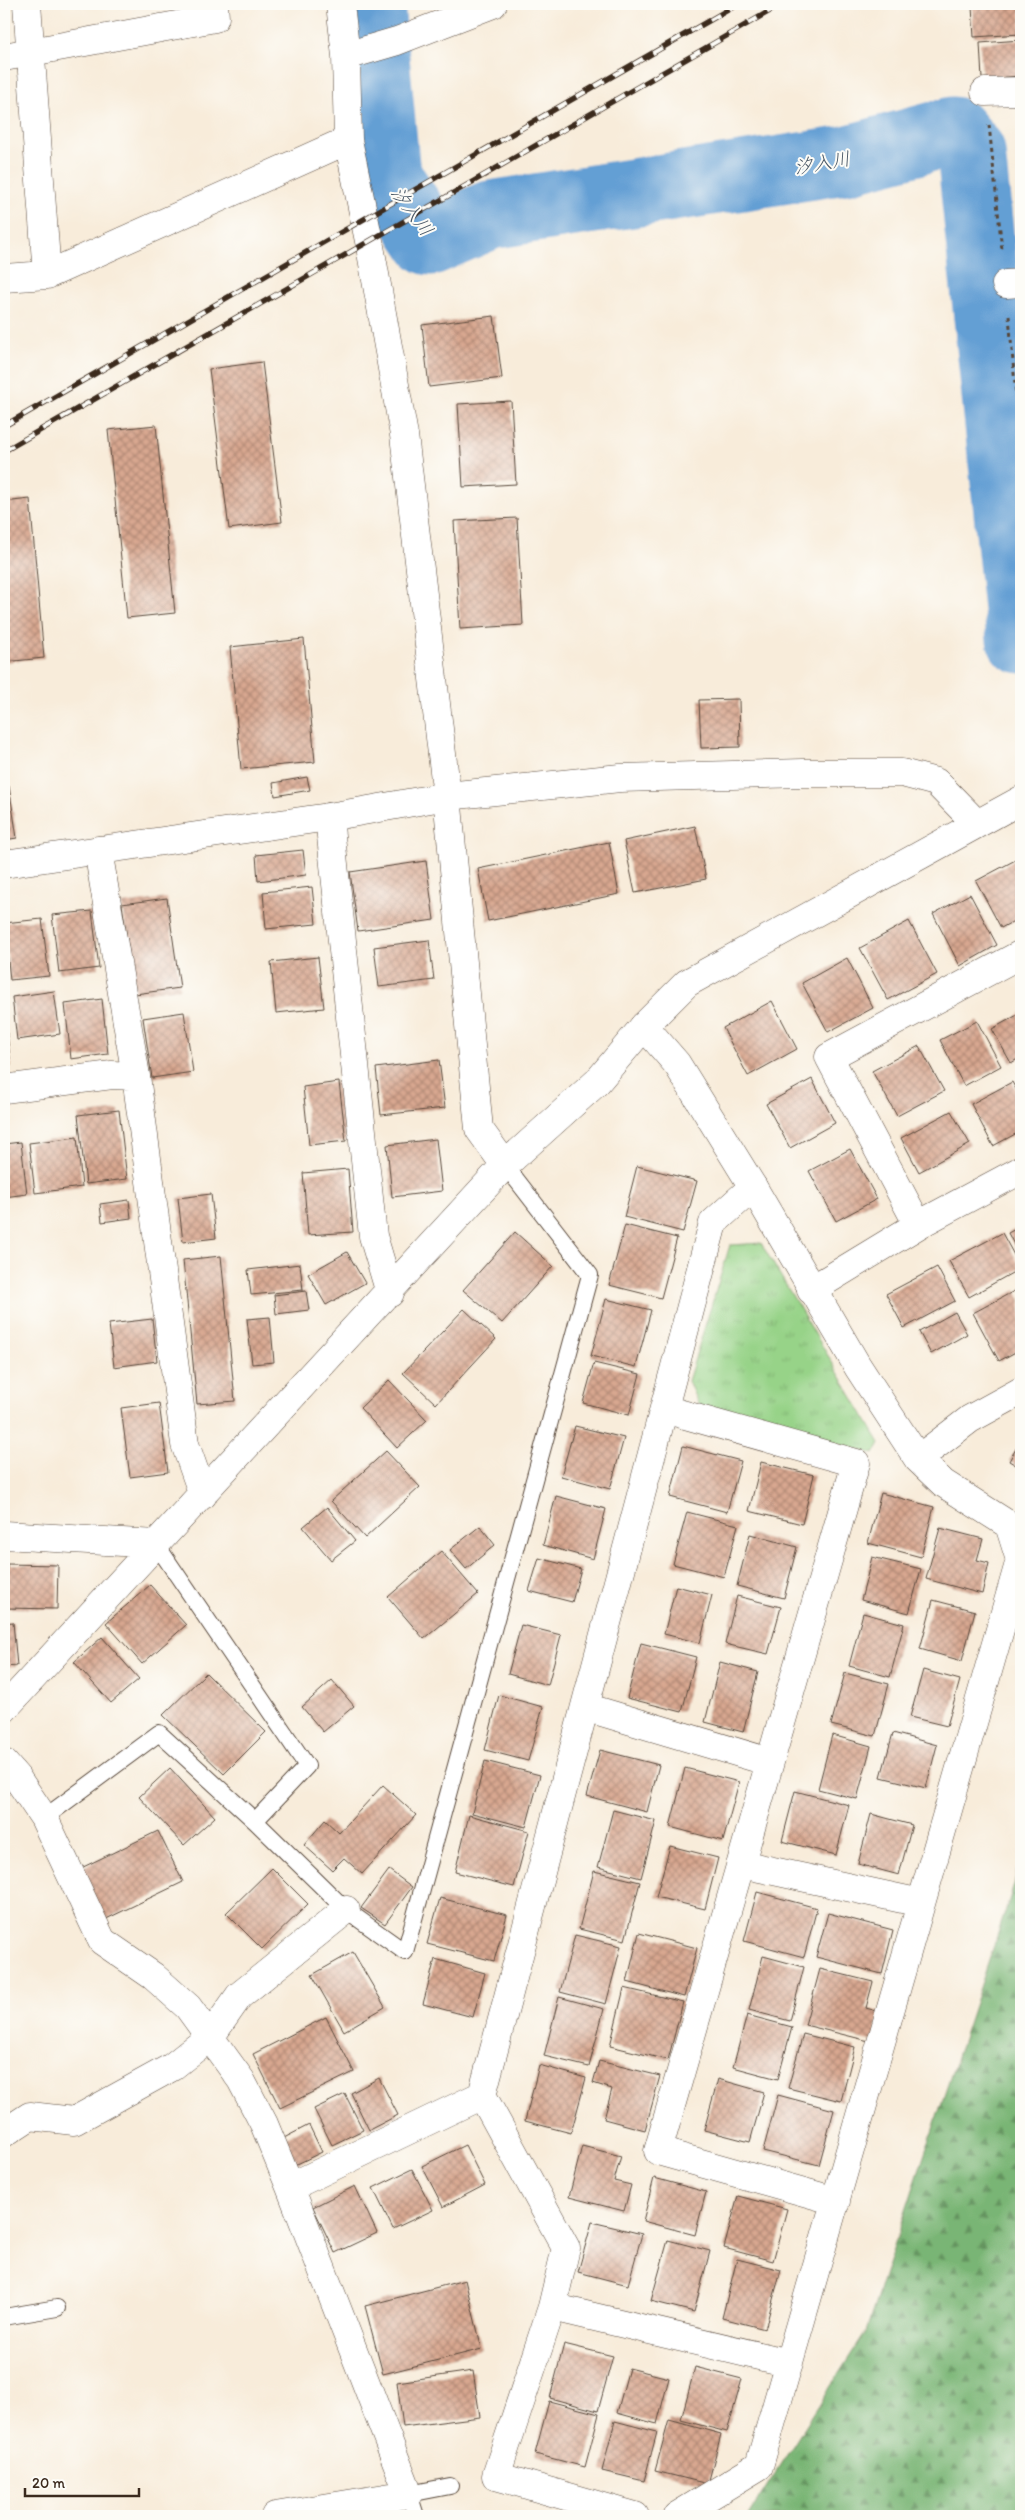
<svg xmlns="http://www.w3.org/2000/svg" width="1025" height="2520" font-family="Itim,'Klee One',sans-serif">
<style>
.forest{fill:url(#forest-firs);stroke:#5a7049}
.park{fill:url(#park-tufts);stroke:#697e53}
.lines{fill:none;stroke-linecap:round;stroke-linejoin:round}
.river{stroke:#649fd4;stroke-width:69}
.building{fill:url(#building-cross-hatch)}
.service-casing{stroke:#57473a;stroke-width:18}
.minor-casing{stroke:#57473a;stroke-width:29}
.tertiary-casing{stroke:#57473a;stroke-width:29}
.path{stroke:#57473a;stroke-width:3;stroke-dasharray:4 4;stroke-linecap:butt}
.service{stroke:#fff;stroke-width:16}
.minor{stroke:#fff;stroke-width:28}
.tertiary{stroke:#fff;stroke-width:28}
.rail-casing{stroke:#3b2a1e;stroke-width:5.5}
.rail{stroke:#fdfcf7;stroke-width:4;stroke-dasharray:11;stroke-linecap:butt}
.labels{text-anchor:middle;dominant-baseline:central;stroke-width:4;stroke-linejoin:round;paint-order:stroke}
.water-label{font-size:19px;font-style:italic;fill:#4b5967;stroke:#fdfcf7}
</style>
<defs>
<pattern id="forest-firs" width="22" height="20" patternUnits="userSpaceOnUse" patternTransform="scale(1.25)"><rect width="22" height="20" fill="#79b574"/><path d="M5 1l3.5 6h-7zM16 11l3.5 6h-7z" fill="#64935f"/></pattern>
<pattern id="park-tufts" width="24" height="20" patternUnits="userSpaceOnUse" patternTransform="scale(1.25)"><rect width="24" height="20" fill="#97d388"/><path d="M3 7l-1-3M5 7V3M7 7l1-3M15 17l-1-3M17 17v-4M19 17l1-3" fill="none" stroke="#83b575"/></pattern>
<pattern id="building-cross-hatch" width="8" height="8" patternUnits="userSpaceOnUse" patternTransform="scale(1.25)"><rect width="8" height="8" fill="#d8a790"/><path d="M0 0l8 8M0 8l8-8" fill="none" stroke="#b08875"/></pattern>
</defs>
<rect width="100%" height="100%" fill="#fdfcf7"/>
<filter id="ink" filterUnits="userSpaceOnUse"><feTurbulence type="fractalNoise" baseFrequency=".02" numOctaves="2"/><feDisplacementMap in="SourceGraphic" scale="10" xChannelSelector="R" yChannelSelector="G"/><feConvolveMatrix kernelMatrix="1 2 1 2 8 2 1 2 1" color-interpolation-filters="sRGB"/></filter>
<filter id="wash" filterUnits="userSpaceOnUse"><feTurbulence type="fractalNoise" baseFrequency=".0096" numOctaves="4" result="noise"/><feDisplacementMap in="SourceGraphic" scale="20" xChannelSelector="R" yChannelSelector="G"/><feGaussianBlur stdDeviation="1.12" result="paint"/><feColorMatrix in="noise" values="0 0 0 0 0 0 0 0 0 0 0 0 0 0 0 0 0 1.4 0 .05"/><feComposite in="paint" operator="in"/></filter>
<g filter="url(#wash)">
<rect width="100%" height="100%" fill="#f8ecda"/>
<path class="forest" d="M1021 1853V2516H748L866 2331 1014 1885Z"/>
<path class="park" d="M761 1243 880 1443 874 1454 699 1406 688 1381 730 1245Z"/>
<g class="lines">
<path class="river" d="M370 4 386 175 430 241 490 215 846 160 953 131 971 152 1021 639"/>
</g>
<g id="blocks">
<path class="building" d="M1021 4V34L974 37 972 7Z
M1021 40V76L982 79 980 43Z
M494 316 502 378 429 387 422 325Z
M262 362 282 522 229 529 209 369Z
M511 401 516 484 463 487 458 404Z
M156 425 175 613 127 618 108 430Z
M30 499 44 658 4 662V502Z
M517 518 523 625 460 629 454 521Z
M304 639 315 762 241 769 230 647Z
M739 699 740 747 701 748 699 700Z
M307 777 310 790 275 796 273 783Z
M9 786 17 838 4 840V787Z
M695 826 706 879 635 893 624 841Z
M609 842 619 894 488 921 478 869Z
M303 850 306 875 258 881 256 855Z
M1021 857V917L1001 928 976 881Z
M426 861 434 920 358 931 350 872Z
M312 887 316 924 266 929 263 892Z
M970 894 997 945 960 966 933 914Z
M167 898 180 988 135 994 122 904Z
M92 911 99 968 59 973 52 915Z
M42 919 49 976 10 980 4 923Z
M909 921 937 974 888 1000 860 948Z
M429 940 434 980 379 987 374 947Z
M318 957 324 1008 276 1013 271 962Z
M847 958 873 1008 828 1032 802 983Z
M54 991 60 1034 17 1040 12 997Z
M102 999 108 1054 71 1059 65 1004Z
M772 1001 797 1049 748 1076 723 1028Z
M4 1010 11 1066 4 1067Z
M184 1012 193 1072 152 1078 143 1018Z
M1021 1013V1057L1011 1063 992 1029Z
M977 1021 1001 1066 964 1086 940 1040Z
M919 1046 944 1091 897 1116 872 1071Z
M439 1060 445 1108 381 1115 376 1068Z
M812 1079 835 1123 790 1148 766 1104Z
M339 1082 346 1141 309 1145 303 1087Z
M1012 1082 1021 1098V1131L993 1146 971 1104Z
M119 1110 127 1179 86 1184 78 1115Z
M951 1111 970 1144 919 1172 901 1138Z
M77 1137 82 1187 35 1193 29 1143Z
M436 1139 442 1191 392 1197 387 1145Z
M21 1142 27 1194 4 1197V1144Z
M850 1149 877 1199 836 1221 809 1171Z
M637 1166 697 1181 683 1232 624 1217Z
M348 1169 353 1232 308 1235 303 1173Z
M211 1194 216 1238 183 1242 178 1198Z
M129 1200 131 1218 102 1222 100 1204Z
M625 1225 677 1238 661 1298 609 1285Z
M1021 1226V1258L1008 1233Z
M515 1232 553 1266 502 1323 463 1290Z
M1002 1233 1021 1268 969 1297 949 1261Z
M347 1252 365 1283 326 1305 308 1274Z
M221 1256 235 1401 197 1404 183 1260Z
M300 1264 303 1290 251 1295 248 1270Z
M937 1267 955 1301 904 1328 886 1294Z
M1016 1290 1021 1300V1349L999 1361 973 1313Z
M306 1291 309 1310 276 1314 274 1295Z
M606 1299 651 1310 636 1367 591 1356Z
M464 1309 496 1339 436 1404 403 1373Z
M955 1312 967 1334 931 1354 919 1332Z
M270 1317 274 1362 252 1364 247 1319Z
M152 1319 157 1361 114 1367 109 1324Z
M594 1363 640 1374 629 1415 583 1403Z
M389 1380 427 1420 397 1448 360 1408Z
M159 1403 168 1472 130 1477 121 1408Z
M575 1426 624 1438 610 1489 561 1476Z
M1021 1440V1468L1009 1461Z
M683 1446 741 1461 727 1512 670 1497Z
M386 1451 420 1487 365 1538 331 1501Z
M761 1462 814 1475 802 1524 749 1511Z
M881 1493 934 1507 921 1557 868 1543Z
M556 1496 606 1509 593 1559 543 1545Z
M327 1507 355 1541 331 1560 303 1527Z
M687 1512 738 1525 724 1577 673 1564Z
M480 1526 495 1545 466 1569 450 1550Z
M940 1528 983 1539 977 1560 989 1563 982 1594 926 1579Z
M750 1534 797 1547 784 1598 737 1586Z
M441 1551 478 1594 424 1639 388 1597Z
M872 1557 921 1569 909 1613 861 1600Z
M539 1558 581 1569 572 1602 529 1591Z
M7 1564 58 1565 57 1609 6 1608Z
M150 1585 186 1625 142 1664 106 1623Z
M676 1586 712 1595 700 1643 664 1634Z
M737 1596 781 1607 768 1654 725 1644Z
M933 1600 975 1611 962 1661 920 1649Z
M863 1613 904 1624 890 1677 849 1666Z
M13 1622 17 1666 4 1667V1623Z
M521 1625 561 1635 548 1685 508 1674Z
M102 1637 139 1679 111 1703 74 1662Z
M641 1643 696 1657 682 1712 627 1698Z
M720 1662 758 1672 743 1732 705 1722Z
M923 1670 960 1680 947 1726 910 1717Z
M206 1673 266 1732 224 1774 163 1715Z
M845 1673 889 1684 875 1736 831 1725Z
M332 1680 354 1706 323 1732 302 1707Z
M499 1695 543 1707 528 1761 485 1750Z
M893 1733 937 1745 926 1788 881 1777Z
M832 1735 871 1746 857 1799 818 1789Z
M600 1750 659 1765 647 1812 587 1796Z
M485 1761 540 1775 526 1827 472 1813Z
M170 1768 215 1817 184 1845 139 1797Z
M685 1768 739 1782 723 1841 670 1827Z
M383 1785 416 1815 362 1874 344 1858 332 1870 304 1845 325 1820 339 1833Z
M795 1791 849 1805 836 1855 782 1841Z
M613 1810 656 1821 641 1878 598 1867Z
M871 1814 912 1825 899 1875 858 1864Z
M469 1815 529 1831 514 1887 455 1872Z
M158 1831 183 1882 102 1921 77 1870Z
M670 1846 718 1858 705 1909 656 1897Z
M272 1868 308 1904 262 1949 226 1913Z
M389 1870 412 1887 385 1924 361 1908Z
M594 1871 640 1882 625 1940 579 1929Z
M757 1892 817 1908 804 1957 744 1941Z
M440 1898 507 1915 494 1961 427 1944Z
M828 1913 893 1930 882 1974 816 1957Z
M639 1933 697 1948 684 1997 627 1982Z
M575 1935 621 1946 606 2004 560 1992Z
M353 1952 385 2007 344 2031 312 1975Z
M763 1956 804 1967 790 2021 749 2010Z
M435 1959 485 1973 473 2017 423 2004Z
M820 1969 873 1982 866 2008 880 2012 873 2042 805 2025Z
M624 1988 683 2002 668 2060 610 2046Z
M559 1997 604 2009 589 2067 544 2056Z
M747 2015 792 2027 778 2079 733 2067Z
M326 2017 354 2072 280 2108 253 2054Z
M803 2034 855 2047 841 2101 788 2088Z
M599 2061 660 2076 645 2130 604 2119 612 2089 593 2083Z
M539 2065 586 2078 571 2133 525 2121Z
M379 2078 398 2115 369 2130 351 2093Z
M718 2079 764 2092 750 2142 704 2130Z
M345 2094 363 2130 332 2145 314 2109Z
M778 2095 834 2110 819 2165 763 2151Z
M309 2125 322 2152 295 2165 282 2139Z
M465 2145 485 2185 443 2207 422 2166Z
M582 2146 621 2156 614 2181 631 2185 624 2211 569 2197Z
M412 2169 433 2210 393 2229 373 2188Z
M654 2178 706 2192 695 2235 643 2221Z
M355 2186 377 2233 335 2253 313 2207Z
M738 2196 787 2209 773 2261 724 2248Z
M592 2222 642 2234 628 2285 578 2272Z
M668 2240 710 2251 694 2312 651 2301Z
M737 2259 781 2270 765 2329 722 2318Z
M465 2280 482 2349 383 2374 365 2306Z
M564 2344 613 2356 598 2411 550 2398Z
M695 2367 742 2379 727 2432 681 2420Z
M629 2368 669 2378 657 2424 617 2413Z
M473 2371 480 2417 403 2427 397 2382Z
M549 2401 599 2414 585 2467 535 2454Z
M669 2420 721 2434 708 2484 655 2471Z
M615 2421 657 2432 644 2481 602 2471Z"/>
</g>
</g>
<g filter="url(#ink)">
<use href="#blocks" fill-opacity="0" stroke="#57473a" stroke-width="1"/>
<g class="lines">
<g class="service-casing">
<path id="service" d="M156 1544 307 1766 255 1821
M44 1818 159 1733 255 1821 346 1910 405 1952 590 1275 505 1165
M4 2317 57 2308
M416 2516 409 2494 450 2486"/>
</g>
<g class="minor-casing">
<path id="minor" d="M27 4 47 275
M340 4 346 56 348 140 369 241 404 435 447 796 479 1129 505 1165
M346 56 397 41 493 4
M4 57 215 18 214 4
M985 92 1021 91
M4 278 47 275 348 140
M1006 284 1021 283
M329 817 373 1236 390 1293
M98 850 136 1076 185 1444 203 1495
M4 1089 112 1075 136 1076
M918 1225 829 1057 1021 954
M811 1290 918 1225 1021 1170
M664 1409 856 1463 658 2151 836 2201
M4 1535 156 1544
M585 1707 770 1762
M4 1709 505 1165 597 1082 644 1026
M4 1763 17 1778 44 1818 102 1941 153 1976 188 2007 241 2080 264 2124 290 2187 409 2494 275 2516
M741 1864 921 1903
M4 2133 30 2116 74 2121 172 2067 211 2036 239 1996 346 1910
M290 2187 482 2095
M552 2307 789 2363
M635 2516 496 2476 552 2307 566 2248 482 2095 713 1223 753 1187
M677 2516 759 2466 1020 1560"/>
</g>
<g class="tertiary-casing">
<path id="tertiary" d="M4 864 329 817 447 796 620 778 803 773H902L936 782 977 824
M918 1459 970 1419 1021 1391
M1020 1560 1009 1525 943 1483 918 1459 858 1367 753 1187 677 1064 644 1026 687 983 1021 800"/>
</g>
<path class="path" d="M989 125 1002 250
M1009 316 1021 453"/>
<use href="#service" class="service"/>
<use href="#minor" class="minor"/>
<use href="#tertiary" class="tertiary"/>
<g class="rail-casing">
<path id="rail" d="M4 426 738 4
M4 451 782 4"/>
</g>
<use href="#rail" class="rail"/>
</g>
</g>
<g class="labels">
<g class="water-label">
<text transform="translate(822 163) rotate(-10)">汐入川</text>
<text transform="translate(412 211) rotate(53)">汐入川</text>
</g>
</g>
<rect width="1025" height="2520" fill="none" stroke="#fdfcf7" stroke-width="20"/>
<path d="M25 2488v8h114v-8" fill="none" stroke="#3b2a1e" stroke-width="2.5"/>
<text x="32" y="2488" font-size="15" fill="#3b2a1e" stroke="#fdfcf7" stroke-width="4" paint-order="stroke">20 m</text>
</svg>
